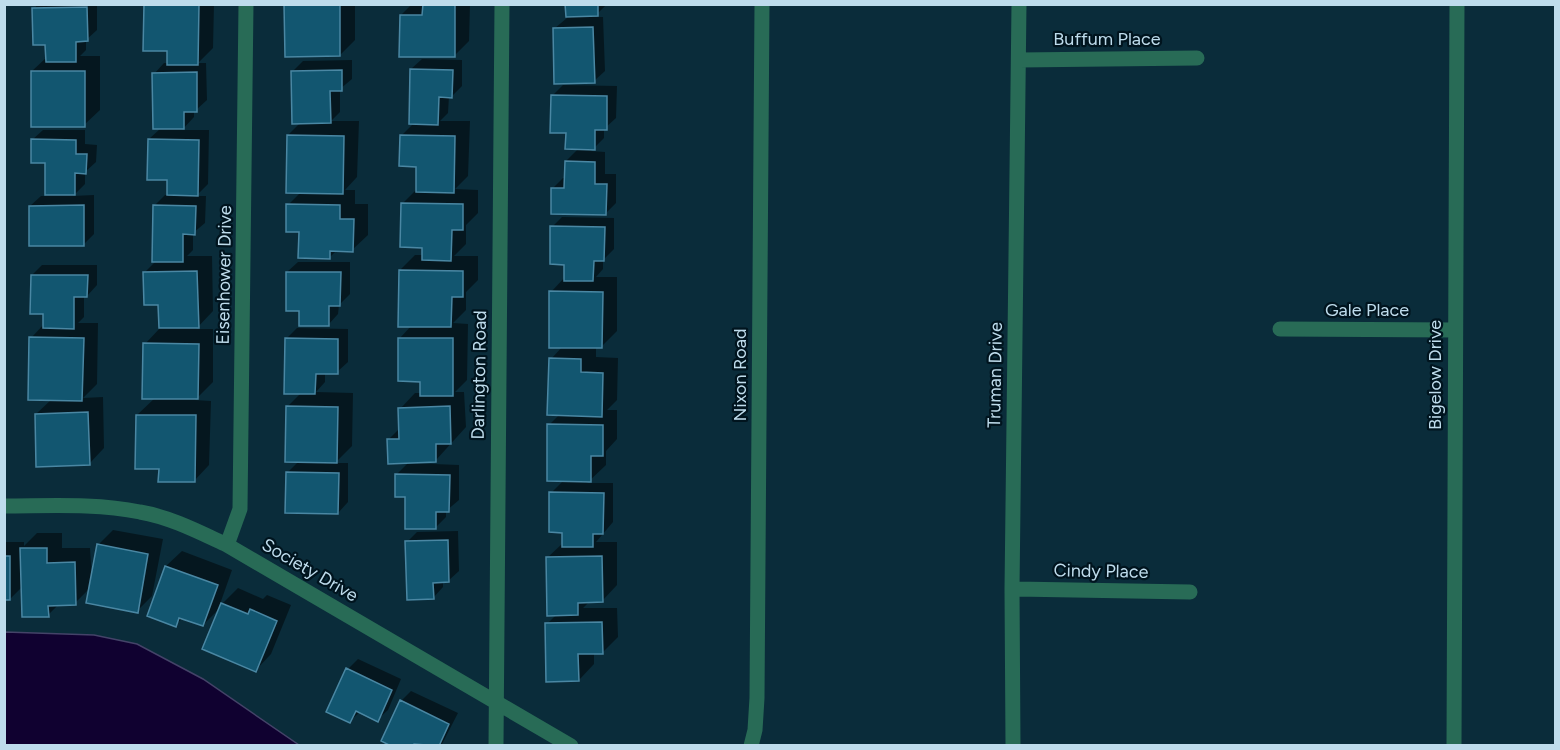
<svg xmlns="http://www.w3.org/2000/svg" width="1560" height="750" font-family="Figtree,sans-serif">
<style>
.water{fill:#100130;stroke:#444368;stroke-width:1.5}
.shadow{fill:#0007}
.building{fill:#125670;stroke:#4a87a3;stroke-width:1.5}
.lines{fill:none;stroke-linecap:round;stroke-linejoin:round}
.minor{stroke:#286b56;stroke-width:15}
.labels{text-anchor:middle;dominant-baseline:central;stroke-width:4.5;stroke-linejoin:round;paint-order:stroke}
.street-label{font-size:18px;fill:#bedcec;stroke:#00141e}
</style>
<rect width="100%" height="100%" fill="#0a2c3a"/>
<path class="water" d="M5 632 94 635 137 644 203 679 299 745H5Z"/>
<path class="shadow" d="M38 4H97V30L86 40V50L80 56H100V110L84 125 32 71 47 57V43L34 9Z
M145 4H214L213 48 198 63H206L207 100 196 110H194V117L182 130H209L208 184 196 196H206L205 223 193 233V250L187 256H212L213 311 196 329H213V382L195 400 211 401 209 465 194 481 160 468 137 415 156 397 145 344 161 327 160 304 145 272 157 260 154 206 165 195H168V179L149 139 161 128 154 74 164 63H169V50Z
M286 4H355V40L340 55Z
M412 4H470L469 41 454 56 401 15Z
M567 4H607L594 17H603L605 71 594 81 555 28 567 18Z
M422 59 462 60V86L452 96H449L448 113 440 121H470L468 176 455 189 478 190V213L466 225V244L454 256H478V280L466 292V310L453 323 468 324 467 380 455 392H464L466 427 436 460 388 440 400 428V409L415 393H421V380L400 338 412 325 400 270 415 255H423V246L402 204 417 189 418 165 401 136 414 123 411 69Z
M352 60V79L340 89V112L331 121H359L357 177 345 190H355V204H368V235L352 250H337L329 258 300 230 288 205 301 192 288 135 301 122 293 71 303 61Z
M563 85 617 86 616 118 604 129V138L591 151 605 152V174H616V203L606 213 553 188 563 178H566V161L579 148 567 132 553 95Z
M43 130H85V144L97 145 96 162 85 172V184L73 196 94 195V234L84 244 30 206 41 196H46L47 162 32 140Z
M562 217 614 218V249L603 260V269L596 277H617V331L601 347H596V357L618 358 617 400 607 410H617V439L606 451V465L587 483H613V522L596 542H617V585L602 601H590L583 608H617L618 637 602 653H594V664L579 680 547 624 557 614 547 558 564 542V531L551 493 564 480 549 425 560 414 551 359 563 346 551 292 565 277V263L552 227Z
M298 262H350V294L339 305 338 314 328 325 300 309 287 272Z
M42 265H97V285L87 296H84V317L78 323H98L97 384 83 398 103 397 104 448 89 464 36 414 52 399 31 338 45 323V313L32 275Z
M297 328 348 329V362L337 372H325V382L316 392 353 393 352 446 335 463H348V502L338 513 287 473 299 461 287 407 301 393 286 339Z
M408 463 459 465V500L446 511V517L435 528 407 495 397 474Z
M113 530 163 539 152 596 137 611 90 588 75 603 59 604 48 615 23 586 10 599H4V542H24V546L37 533H62V548H90L92 579 98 545Z
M458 531 459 571 448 581H443V587L433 598 407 542 417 532Z
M182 551 232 570 219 607 238 588 263 599 267 595 291 605 271 654 256 670 222 606 203 625 183 618 175 625 166 566Z
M358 659 401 679 388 710 377 720 360 712 350 721 348 669Z
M411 691 458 713 441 746 417 744 415 746H394L401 701Z"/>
<path class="building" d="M144 4 199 5 198 65H167V51H143Z
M284 4H340V56L285 57Z
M423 4H455V57H399L400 15H422Z
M565 4H598V16L566 17Z
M87 7 88 41 76 42V62H46L45 45H33L32 8Z
M593 27 595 83 554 84 553 28Z
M410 69 453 70 452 98 439 97 438 125 409 124Z
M342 70V91H330L331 123 292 124 291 71Z
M31 71H85V127H31Z
M197 72V112H184V129H153L152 73Z
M551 95 607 96V130H595V150L565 149 566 133H550Z
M287 135 344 136 343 194 286 193Z
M400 135 455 136 454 193 416 192V167L399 166Z
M31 139 76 140V154H87L86 174 75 173V195H45V163H31Z
M148 139 199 140 198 196 167 195V180H147Z
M565 161 595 162V184H607L606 215 551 214V188H564Z
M401 203 463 204V230H452L451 261 422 260V248L400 247Z
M286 204 340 205V219H354L353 252 330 251V259L298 258 299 232H286Z
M84 205V246H29V206Z
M153 205 196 206 195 235 183 234V262H152Z
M550 226 605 227 604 261H594L593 281H564V265L550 264Z
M399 270 463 271V297H452L451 327H398Z
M197 271 199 328H159L158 305H144L143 272Z
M286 272H341L340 306H329V326H299V311H286Z
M31 275H88L87 297H74V329L43 328V314H30Z
M549 291 603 292 602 348H549Z
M29 337 84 338 82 401 28 400Z
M285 338 338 339V374H316L315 394H284Z
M398 338H453V396H420V382L398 381Z
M143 343 199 344 198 399H142Z
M549 358 581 359V372L603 373 602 417 547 415Z
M286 406 338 407 337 463 285 462Z
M450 406 451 444H436V462L388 464 387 439H399L398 408Z
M88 412 90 465 36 467 35 414Z
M136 415H196L195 482H158L159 469H135Z
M547 424 603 425V456H591V482L547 481Z
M286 472 339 473 338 514 285 513Z
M395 474 450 475 449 512H436V529H405V497H395Z
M549 492 604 493 603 534H593V547H562V533L549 532Z
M448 540 449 582 433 583 434 599 407 600 405 541Z
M97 544 148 554 138 613 86 603Z
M20 548H47V563L75 562 76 605 48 606 49 617H22Z
M4 556H10V600H4Z
M602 556 603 602 578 603V615L547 616 546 557Z
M165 566 218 585 203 626 179 618 176 627 147 616Z
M221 603 248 614 250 609 277 621 256 672 202 649Z
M602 622 603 654H578L579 681 546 682 545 623Z
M346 668 392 690 378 722 356 711 350 723 326 712Z
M400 700 449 724 439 746 414 744 413 746H391L381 741Z"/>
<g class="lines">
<path class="minor" d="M1019 60 1197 58
M1280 329 1455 330
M4 506C49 506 96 503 140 512 170 517 199 532 227 545L571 746
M227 545 240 509 246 4
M1012 589 1190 592
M496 746 502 4
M751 746 755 730 757 698 762 4
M1013 746 1012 589 1019 4
M1454 746 1457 4"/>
</g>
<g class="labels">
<g class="street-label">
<text x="1107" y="39">Buffum Place</text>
<text transform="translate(224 275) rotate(-89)">Eisenhower Drive</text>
<text x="1367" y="310">Gale Place</text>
<text transform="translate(479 375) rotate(-89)">Darlington Road</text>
<text transform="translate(740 375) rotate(-90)">Nixon Road</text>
<text transform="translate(995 375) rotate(-89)">Truman Drive</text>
<text transform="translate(1435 375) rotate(-90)">Bigelow Drive</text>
<text transform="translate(310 570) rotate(30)">Society Drive</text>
<text transform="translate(1101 571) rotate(1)">Cindy Place</text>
</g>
</g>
<rect width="1560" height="750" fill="none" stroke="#bedcec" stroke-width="12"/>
</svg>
